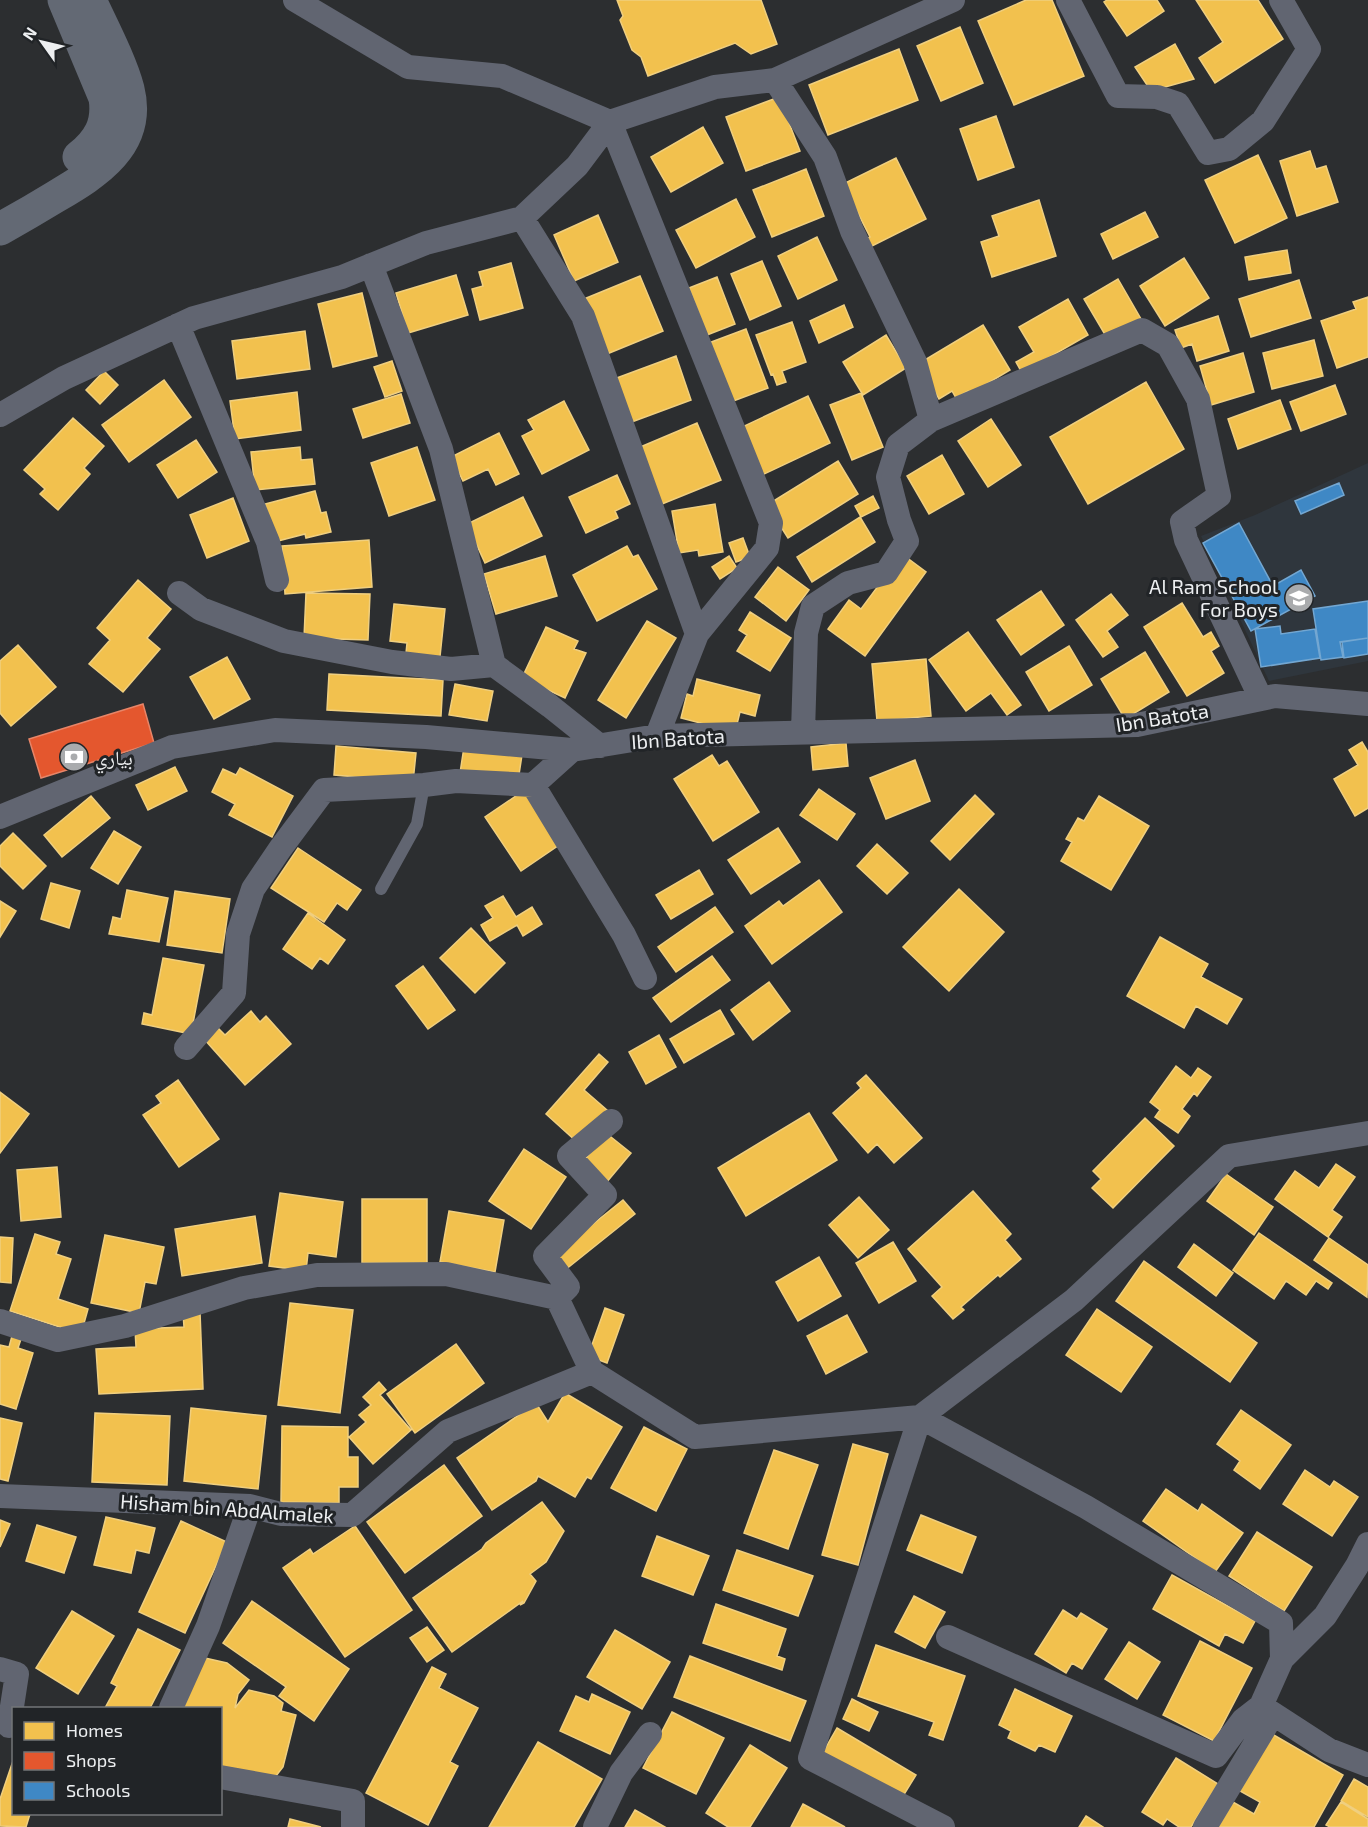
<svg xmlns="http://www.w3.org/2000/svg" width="1368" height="1827" font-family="'Exo 2','Noto Naskh Arabic',sans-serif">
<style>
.built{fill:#2f363d}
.homes{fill:#f2c14e;stroke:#f0cf7f;stroke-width:1.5}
.shops{fill:#e4572e;stroke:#e78568;stroke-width:1.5}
.schools{fill:#3f88c5;stroke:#73a7d2;stroke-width:1.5}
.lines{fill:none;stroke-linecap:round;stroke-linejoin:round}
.lane{stroke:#616571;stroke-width:12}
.street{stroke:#616571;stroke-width:24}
.secondary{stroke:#636974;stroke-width:33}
.labels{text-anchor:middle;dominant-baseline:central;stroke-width:6;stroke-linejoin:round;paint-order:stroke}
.poi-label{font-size:20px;fill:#edeff1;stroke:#212427;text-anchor:end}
.street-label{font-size:20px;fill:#edeff1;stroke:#212427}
</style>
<rect width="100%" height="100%" fill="#2c2e30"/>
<path class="built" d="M1368 463V661L1269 681 1201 536 1255 515Z"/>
<path class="homes" d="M617 0H761L777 44 751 54 735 43 648 76 641 57 632 50 620 20 623 16Z
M1026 0H1052L1084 76 1014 105 978 21Z
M1107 0H1157L1164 11 1127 36 1104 2Z
M1196 0H1258L1283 39 1215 83 1199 58 1223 42Z
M960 27 983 83 941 101 917 46Z
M1175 44 1194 79 1151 91 1135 67Z
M899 49 918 100 828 135 809 85Z
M779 97 800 151 746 171 726 117Z
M996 116 1014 167 978 180 960 129Z
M703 127 723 163 671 192 651 157Z
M1310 151 1316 169 1326 166 1338 202 1297 216 1280 161Z
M1258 155 1287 218 1235 243 1205 180Z
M896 158 926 219 866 249 862 241 870 237 843 184Z
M806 169 824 216 772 237 753 190Z
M736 199 755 237 696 268 676 230Z
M1039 200 1056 256 992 277 981 242 999 236 992 216Z
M1145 212 1158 237 1113 259 1101 234Z
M598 215 618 262 574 281 554 235Z
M817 237 837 280 798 299 778 256Z
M1287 250 1291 273 1249 280 1245 257Z
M1184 258 1209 298 1165 326 1140 286Z
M762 261 781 306 750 320 731 274Z
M511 263 523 308 480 320 472 289 483 286 479 272Z
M456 275 468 315 408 333 396 293Z
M640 276 663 331 607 354 584 299Z
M717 277 735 324 707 335 689 288Z
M1118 279 1141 319 1107 338 1084 299Z
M1299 280 1311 318 1251 337 1239 299Z
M362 293 377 356 333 367 318 304Z
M1368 297V357L1337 368 1321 321 1356 309 1353 302Z
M1068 299 1088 335 1022 373 1016 362 1034 352 1019 327Z
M844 305 853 327 819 343 810 321Z
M1218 316 1229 351 1197 361 1192 344 1181 348 1175 330Z
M792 322 806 362 782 371 786 382 777 385 773 374 771 375 756 335Z
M983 325 1010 370 970 394 968 391 956 398 952 391 939 399 918 364Z
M746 329 768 388 728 403 706 344Z
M305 331 310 369 237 379 232 341Z
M886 335 906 368 863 395 843 362Z
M1314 340 1323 376 1272 389 1263 353Z
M1243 353 1254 392 1211 405 1200 366Z
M676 356 691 400 629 423 614 379Z
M392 361 402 391 385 397 374 367Z
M104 371 118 385 100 404 86 390Z
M164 380 191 417 129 462 102 425Z
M1146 382 1184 449 1088 504 1050 437Z
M1335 385 1346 414 1301 431 1290 402Z
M297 392 301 430 235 439 230 401Z
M861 393 883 447 852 460 830 405Z
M401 394 410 423 363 438 353 409Z
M808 396 830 443 762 475 740 428Z
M1280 400 1291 429 1238 449 1228 419Z
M564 401 589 450 542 474 522 436 534 430 528 420Z
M73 418 104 446 84 468 90 474 58 510 40 494 45 489 24 470Z
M991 419 1021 465 988 487 958 441Z
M697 423 721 480 662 504 638 448Z
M499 433 519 474 496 485 488 469 463 481 451 457Z
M196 440 217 472 178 498 157 465Z
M300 447 301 460 312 459 315 484 255 490 251 452Z
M417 447 435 500 389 516 371 463Z
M942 455 964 494 929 514 907 476Z
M838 461 858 494 788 538 767 505Z
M617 475 630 504 615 511 618 518 586 533 569 497Z
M315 491 321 513 326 512 331 532 306 538 305 534 274 542 265 504Z
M873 496 879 508 861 517 855 506Z
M523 497 542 536 485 563 467 524Z
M233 498 249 541 207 558 190 515Z
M715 504 723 552 699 556 698 550 679 553 672 511Z
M860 517 875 542 812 582 797 557Z
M743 538 750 557 736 562 729 543Z
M369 540 372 587 285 594 282 546Z
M627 546 633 557 638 555 657 589 597 621 573 575Z
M902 554 926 572 865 656 828 629 849 600 861 609Z
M545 556 557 596 496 614 484 574Z
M729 556 737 568 720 579 712 567Z
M778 567 809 590 786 621 755 597Z
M138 580 171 609 147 638 160 649 123 692 89 664 110 640 97 628Z
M1041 591 1064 625 1021 655 997 620Z
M306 593 370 594 368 640 304 638Z
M1111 594 1128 615 1107 631 1118 647 1103 657 1076 620Z
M1182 603 1203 637 1211 632 1219 646 1211 651 1224 673 1187 696 1144 627Z
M394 604 445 609 439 666 405 663 407 643 390 641Z
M750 612 791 638 770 671 737 651 747 635 739 630Z
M647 621 676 638 626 718 598 700Z
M546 627 578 641 574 649 586 653 565 698 522 678Z
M968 632 1021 705 1007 715 991 693 966 711 929 660Z
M18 645 56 687 11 726 0 713V661Z
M1069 646 1092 685 1049 711 1026 672Z
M1145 652 1169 692 1125 719 1101 679Z
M227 657 250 699 214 719 190 677Z
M926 659 931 716 877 721 872 664Z
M329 674 443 680 441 716 327 710Z
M697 679 760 695 755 716 740 712 735 732 681 718 687 694 693 696Z
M455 684 493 691 487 721 449 715Z
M1362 742 1368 752V808L1355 816 1334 779 1358 765 1349 750Z
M846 743 848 766 813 770 811 747Z
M336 746 416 753 413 782 334 775Z
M464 747 522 755 518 781 460 773Z
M712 755 719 766 727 761 759 812 713 841 674 779Z
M915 760 930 801 886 819 870 778Z
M175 767 187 791 148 810 136 785Z
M240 768 293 796 272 837 229 815 235 804 212 792 223 769 236 775Z
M526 789 562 843 521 871 485 817Z
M819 789 855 814 837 840 800 815Z
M975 795 994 814 950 860 931 841Z
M91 796 110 818 62 857 44 835Z
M1099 796 1149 826 1111 890 1061 861 1072 842 1066 839 1078 818 1084 821Z
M778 828 800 862 751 894 728 860Z
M114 831 141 847 118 884 91 868Z
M13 833 46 866 23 889 0 866V846Z
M877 844 908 873 887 894 857 866Z
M298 848 361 890 347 910 337 903 324 922 271 888Z
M699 870 713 894 671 919 656 895Z
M819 880 842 912 772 964 745 926 779 901 783 906Z
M51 883 80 891 69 928 41 919Z
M959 889 1004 932 949 991 903 947Z
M127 890 168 898 159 942 109 934 113 917 121 919Z
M175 891 230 899 222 953 167 945Z
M503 896 516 917 532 907 542 924 523 936 517 925 490 941 481 925 493 918 485 906Z
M0 901 16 911 0 937Z
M715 907 733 932 676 972 658 947Z
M308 913 345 940 328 964 320 958 312 969 283 949Z
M471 928 505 963 475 993 440 958Z
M1160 937 1208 964 1201 977 1242 999 1227 1024 1196 1006 1184 1028 1127 996Z
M712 956 730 980 671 1022 653 998Z
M163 958 204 965 191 1034 142 1024 144 1013 152 1015Z
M423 966 455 1010 428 1029 396 986Z
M769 982 790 1011 753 1040 731 1010Z
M720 1010 734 1034 684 1063 670 1039Z
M251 1011 260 1022 266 1016 291 1044 245 1085 205 1040 218 1028 225 1035Z
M659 1035 676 1067 646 1084 629 1052Z
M599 1054 608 1062 584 1090 607 1110 578 1143 546 1114Z
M1176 1066 1191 1078 1198 1068 1211 1077 1197 1096 1194 1093 1182 1109 1190 1116 1178 1133 1155 1117 1160 1110 1150 1102Z
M866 1075 922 1138 894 1163 877 1144 868 1153 833 1113 861 1088 857 1083Z
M178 1080 219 1139 179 1167 143 1115 161 1103 156 1096Z
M0 1092 29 1114 0 1153Z
M809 1113 837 1160 746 1216 718 1168Z
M1145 1118 1174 1146 1113 1208 1092 1188 1101 1179 1093 1171Z
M606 1133 631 1153 606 1183 582 1163Z
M524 1149 566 1177 531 1229 489 1201Z
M1336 1164 1355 1177 1332 1210 1342 1217 1328 1237 1275 1199 1295 1171 1319 1188Z
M57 1167 61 1217 21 1221 17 1170Z
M1226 1174 1273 1207 1254 1235 1207 1201Z
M973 1191 1011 1234 1005 1240 1021 1259 1000 1277 998 1275 961 1307 964 1310 953 1319 932 1296 942 1287 908 1249Z
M280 1193 343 1202 336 1257 308 1253 306 1271 269 1266Z
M859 1197 889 1230 858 1258 829 1225Z
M362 1199H427V1263H362Z
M623 1200 635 1214 565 1270 553 1256Z
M449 1211 504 1220 495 1272 440 1262Z
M255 1216 262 1263 182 1276 175 1229Z
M1259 1233 1332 1283 1328 1289 1316 1281 1306 1295 1286 1281 1274 1299 1233 1270Z
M35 1234 60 1242 56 1254 71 1259 58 1299 88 1309 81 1334 10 1311Z
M105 1235 164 1247 156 1284 145 1282 139 1313 91 1303Z
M0 1237 13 1238 11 1283 0 1282Z
M1329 1238 1368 1265 1367 1297 1314 1260Z
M893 1242 916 1281 879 1303 856 1263Z
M1194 1244 1233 1273 1216 1296 1178 1267Z
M819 1257 841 1296 798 1321 776 1282Z
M1144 1261 1257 1343 1230 1382 1116 1301Z
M290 1303 353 1310 340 1413 278 1405Z
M605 1308 624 1315 607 1363 588 1356Z
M1097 1309 1152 1347 1121 1392 1066 1355Z
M200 1312 203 1389 99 1394 96 1349 136 1347 135 1329 184 1327 183 1313Z
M847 1315 867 1352 826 1374 807 1336Z
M12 1336 21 1339 18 1348 33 1353 16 1409 0 1404V1345L9 1347Z
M456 1344 484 1383 415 1433 387 1394Z
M379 1382 386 1390 380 1395 411 1430 373 1464 349 1437 366 1422 359 1415 371 1405 363 1397Z
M565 1393 622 1427 591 1479 587 1477 575 1497 538 1476 536 1481 492 1510 457 1458 536 1403 548 1422Z
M191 1408 266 1416 258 1489 184 1481Z
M1241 1410 1291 1445 1260 1489 1234 1470 1240 1461 1217 1444Z
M95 1413 170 1416 167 1485 92 1482Z
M0 1418 22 1423 8 1481 0 1479Z
M282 1426 348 1427V1457H358V1487H339V1503L281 1502Z
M644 1427 687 1449 656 1511 611 1488Z
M853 1444 888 1454 858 1565 822 1555Z
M774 1450 818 1465 788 1549 744 1533Z
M444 1465 482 1516 405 1573 367 1522Z
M1305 1470 1330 1487 1334 1481 1358 1497 1332 1536 1283 1504Z
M1166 1489 1198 1511 1202 1504 1243 1533 1215 1572 1143 1521Z
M542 1502 564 1531 546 1562 530 1574 536 1581 524 1603 520 1605 523 1601 452 1652 413 1598 482 1549 486 1543Z
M921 1515 976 1537 962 1573 907 1550Z
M106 1517 155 1528 149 1553 136 1550 131 1573 94 1565Z
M0 1520 10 1524 0 1547Z
M181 1521 227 1542 185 1633 139 1612Z
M37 1525 76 1537 64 1573 26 1561Z
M355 1526 412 1610 345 1657 283 1568 310 1549 313 1554Z
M1257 1532 1312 1567 1284 1611 1229 1576Z
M657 1536 709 1556 693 1595 642 1576Z
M737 1550 813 1576 798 1616 723 1590Z
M1172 1575 1255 1621 1243 1643 1225 1634 1219 1646 1153 1609Z
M914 1596 945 1612 925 1648 895 1632Z
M252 1601 349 1669 314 1721 279 1696 286 1687 223 1643Z
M716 1604 786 1629 777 1656 785 1659 782 1670 703 1643Z
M1063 1610 1077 1619 1081 1613 1107 1629 1082 1669 1072 1663 1066 1673 1035 1654Z
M72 1611 114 1636 78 1694 36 1668Z
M427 1627 444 1650 427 1662 410 1638Z
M138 1629 180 1650 150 1708H105L117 1686 111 1683Z
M615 1630 670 1662 642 1709 587 1677Z
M1200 1641 1252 1668 1214 1741 1163 1715Z
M1129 1642 1160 1662 1137 1699 1105 1679Z
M876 1645 965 1676 943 1740 929 1735 934 1722 858 1696Z
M690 1656 806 1701 790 1741 674 1697Z
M205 1658 227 1663 249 1680 238 1694 235 1708 249 1690 274 1696 283 1703 281 1711 296 1715 283 1767 272 1781 220 1771V1708H183Z
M432 1667 446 1674 439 1688 478 1708 450 1762 458 1766 428 1825 366 1793Z
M1015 1689 1072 1716 1055 1752 1039 1745 1035 1751 1008 1738 1011 1731 999 1725Z
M592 1694 630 1712 610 1754 560 1731 576 1696 589 1702Z
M852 1699 878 1712 869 1731 843 1719Z
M672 1712 724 1738 696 1794 643 1768Z
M837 1728 916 1775 900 1801 822 1754Z
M1272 1734 1343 1775 1314 1827H1218L1233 1802 1254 1814 1260 1802 1240 1791Z
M538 1742 602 1779 574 1827H489Z
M750 1745 787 1768 750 1827H728L706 1813Z
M14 1758V1814H30L26 1827 0 1826V1799Z
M1176 1758 1218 1784 1191 1827H1179L1167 1819 1163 1825 1142 1812Z
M1354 1779 1368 1787V1817L1341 1801Z
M1341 1802 1368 1819V1827H1330L1326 1825Z
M803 1804 845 1827H791Z
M635 1810 665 1827H625Z
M1086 1816 1103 1827H1079Z
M290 1819 321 1827H288Z"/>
<path class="shops" d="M143 704 154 743 41 778 29 739Z"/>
<path class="schools" d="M1339 483 1344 495 1301 514 1295 501Z
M1239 523 1273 586 1301 570 1315 596 1251 631 1203 543Z
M1368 601V638L1340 642 1343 657 1321 660 1313 609Z
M1280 626 1281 634 1315 629 1320 658 1261 667 1255 629Z
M1368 638V654L1344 658 1342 642Z"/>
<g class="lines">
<path class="lane" d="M381 889 417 824 424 785"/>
<path class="street" d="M295 0 408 67 502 76 610 122 771 523 767 548 697 634 657 736
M1068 0 1118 96 1157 97 1178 104 1208 153 1229 149 1263 121 1309 49 1281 0
M775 80 825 157 852 231 915 362 931 420 898 445 888 477 899 520 907 541 886 573 848 583 813 606 806 633 803 732
M522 218 583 316 697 634
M371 265 441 449 494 665 550 706 600 746
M178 325 268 542 277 580
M0 415 64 378 194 318 342 277 426 243 522 218 577 166 610 122 715 87 775 80 953 0
M931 420 1142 330 1168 345 1198 399 1219 496 1182 522 1186 540 1261 699
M179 593 201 609 284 641 392 662 451 669 494 665
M533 785 624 935 645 978
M0 817 172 747 275 730 426 737 572 750 657 736 1137 725 1275 696 1368 704
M186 1048 234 993 238 934 253 889 280 849 324 790 424 785 456 781 533 785 572 750
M557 1298 568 1287 545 1256 605 1195 569 1156 611 1121
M0 1321 58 1340 125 1326 244 1288 317 1275 446 1274 557 1298 592 1372 695 1437 920 1417 1086 1507 1281 1623 1282 1659 1261 1706 1329 1750 1368 1765
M0 1496 250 1506 281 1514 352 1515 448 1431 592 1372
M948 1637 1216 1756 1243 1720 1261 1706
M1282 1659 1325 1616 1357 1566 1368 1544
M0 1669 17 1674 9 1726
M171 1708 208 1626 250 1506
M220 1777 353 1801V1827
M595 1827 621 1773 650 1734
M943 1827 810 1758 920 1417 1074 1300 1229 1156 1368 1133
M1205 1827 1273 1714"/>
<path class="secondary" d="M64 0 105 98C109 124 99 141 79 157
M0 229C18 219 37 208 55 197 96 173 142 145 128 89 121 62 102 26 90 0"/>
</g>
<defs>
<g id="school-disc" transform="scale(1.5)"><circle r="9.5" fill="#a9abad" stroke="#212427"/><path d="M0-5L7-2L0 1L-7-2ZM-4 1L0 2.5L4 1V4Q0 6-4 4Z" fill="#fff"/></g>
<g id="bank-disc" transform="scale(1.5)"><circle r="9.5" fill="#a9abad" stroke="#212427"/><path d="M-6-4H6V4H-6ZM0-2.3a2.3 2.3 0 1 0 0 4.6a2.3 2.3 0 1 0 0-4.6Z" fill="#fff"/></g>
</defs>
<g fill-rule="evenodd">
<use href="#school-disc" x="1299" y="598"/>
<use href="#bank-disc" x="74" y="757"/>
</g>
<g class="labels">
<g class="poi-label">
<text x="1278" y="586">Al Ram School<tspan x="1278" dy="23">For Boys</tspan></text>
<text x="95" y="757" text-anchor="start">بياري</text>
</g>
<g class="street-label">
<text transform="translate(1162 717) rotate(-9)">Ibn Batota</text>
<text transform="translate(678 738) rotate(-4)">Ibn Batota</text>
<text transform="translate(227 1508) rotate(4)">Hisham bin AbdAlmalek</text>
</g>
</g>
<rect x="12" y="1707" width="210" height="108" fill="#212427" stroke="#737578" stroke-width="1.5"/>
<rect x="24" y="1722" width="30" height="18" fill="#f2c14e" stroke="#737578" stroke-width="1.5"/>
<text x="66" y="1737" font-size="18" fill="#edeff1">Homes</text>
<rect x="24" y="1752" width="30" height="18" fill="#e4572e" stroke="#737578" stroke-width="1.5"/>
<text x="66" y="1767" font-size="18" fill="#edeff1">Shops</text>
<rect x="24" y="1782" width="30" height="18" fill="#3f88c5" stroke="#737578" stroke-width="1.5"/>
<text x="66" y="1797" font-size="18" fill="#edeff1">Schools</text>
<g transform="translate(42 42) rotate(304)" stroke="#212427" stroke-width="4.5" paint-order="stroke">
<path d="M0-4.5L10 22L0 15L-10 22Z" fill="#edeff1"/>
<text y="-9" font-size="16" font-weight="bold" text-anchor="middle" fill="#edeff1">N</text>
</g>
</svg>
